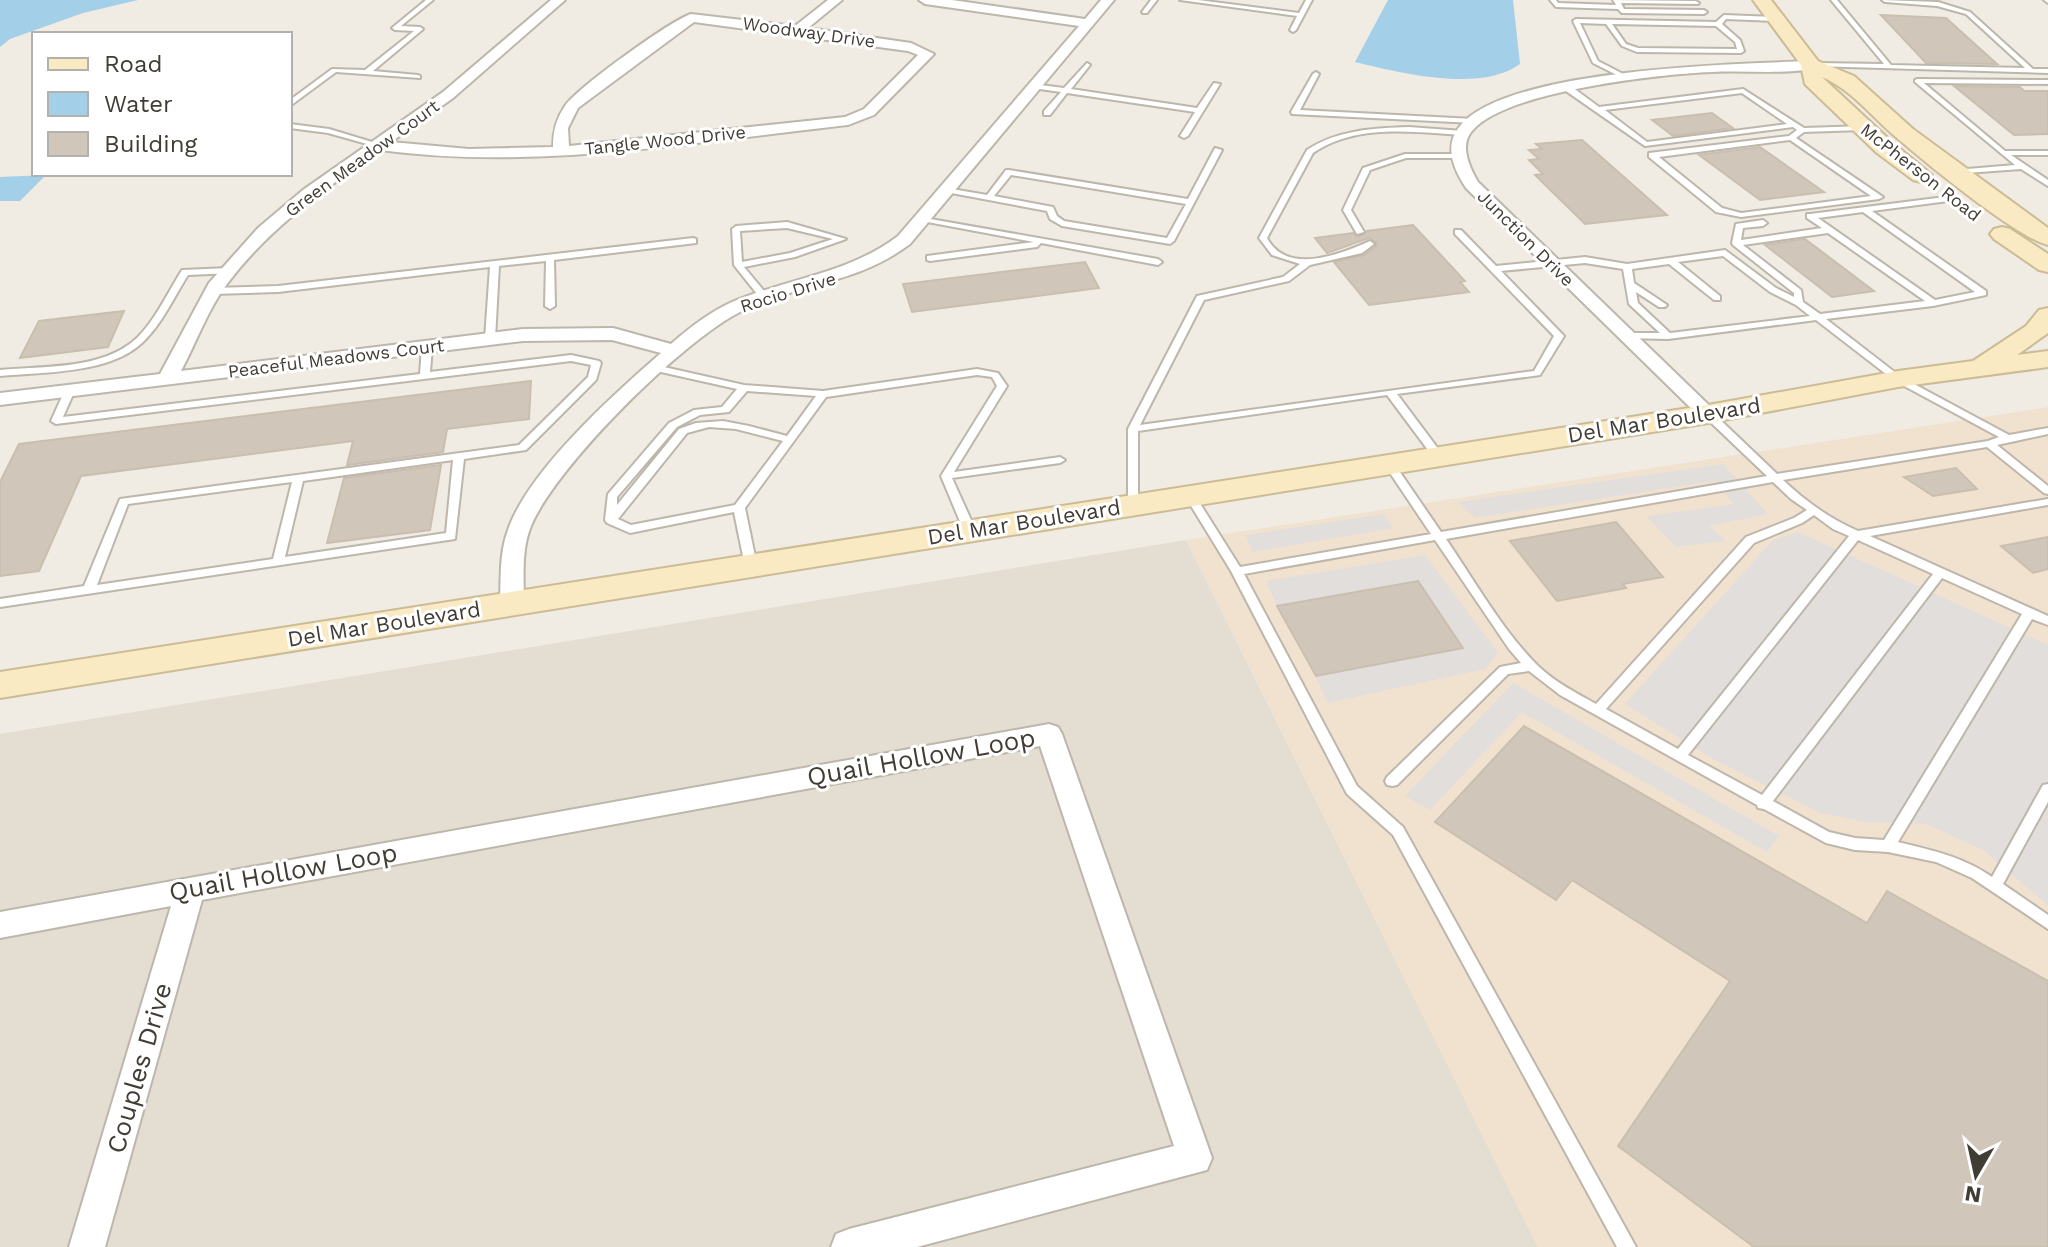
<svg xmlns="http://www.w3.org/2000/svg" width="2048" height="1247" font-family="'Work Sans',sans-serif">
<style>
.residential{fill:#e3ddd2}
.commercial{fill:#f1e2d0}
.parking{fill:#e1dedc}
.water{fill:#a4cfe8}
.building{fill:#d0c7ba;stroke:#cabeae;stroke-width:2}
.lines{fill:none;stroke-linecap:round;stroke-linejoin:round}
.lane-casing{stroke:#bdb6aa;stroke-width:4}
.street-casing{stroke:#bdb6aa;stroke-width:4}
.secondary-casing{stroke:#ccbc96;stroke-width:4}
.lane{fill:#fff;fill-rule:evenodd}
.street{fill:#fff;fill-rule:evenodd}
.secondary{fill:#f9eac4;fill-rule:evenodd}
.labels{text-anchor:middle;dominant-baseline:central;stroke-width:6;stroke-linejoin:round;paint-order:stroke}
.far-street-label{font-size:18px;fill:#413c34;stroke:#fff}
.street-label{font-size:22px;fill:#413c34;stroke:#fff}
.near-street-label{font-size:26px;fill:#413c34;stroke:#fff}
</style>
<rect width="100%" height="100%" fill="#f0ece3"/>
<path class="residential" d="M1186 540 1538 1247H0V734Z"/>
<path class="commercial" d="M2048 407V1247H1538L1186 540Z"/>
<path class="parking" d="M1723 464 1768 514 1709 526 1726 541 1676 547 1646 516 1734 504 1714 481 1475 518 1458 502Z
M1383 514 1394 528 1252 552 1246 535Z
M1798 532 2048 645V905L1983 850 1926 824 1866 822 1820 813 1713 759 1625 704 1772 541Z
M1425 555 1498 653 1485 669 1327 703 1316 676 1462 647 1417 581 1277 606 1266 581Z
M1513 683 1779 836 1767 852 1522 712 1430 810 1405 796Z"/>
<path class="water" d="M0 0H138L83 13 10 39 0 47Z
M1388 0H1513L1520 64C1481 93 1400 73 1355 62Z
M46 175 20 201H0V177Z"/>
<path class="building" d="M1881 15 1946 18 1997 64 1926 63Z
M1954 86 2020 87 2024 91H2048V134L2014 135Z
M1712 113 1733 128 1673 136 1652 120Z
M1582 140 1667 215 1585 224 1535 175 1543 174 1529 160 1539 159 1529 150 1542 149 1536 144Z
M1760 147 1824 192 1760 200 1699 155Z
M1413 225 1465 281 1460 282 1469 292 1369 305 1334 262 1364 255 1376 246V242L1369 238 1327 253 1315 238 1353 233 1358 237 1367 231Z
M1805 239 1874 291 1832 297 1765 245Z
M1085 262 1099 288 912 312 903 284Z
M124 311 108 347 20 358 39 321Z
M531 381 529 419 447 429 443 452 347 465 353 441 81 476 39 571 0 576V482L19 444Z
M441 465 430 530 327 543 344 478Z
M1956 468 1977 489 1933 496 1904 477Z
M1616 522 1663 577 1623 584 1626 588 1557 601 1510 541Z
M2048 537V569L2033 573 2001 546Z
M1418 581 1463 648 1316 676 1277 606Z
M1524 726 1867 923 1887 891 2048 981V1247H1754L1618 1146 1730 981 1572 880 1556 900 1435 822Z"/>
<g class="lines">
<g class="lane-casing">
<path id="lane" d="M426 0H433L401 26 420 27 423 29 422 30 373 71 418 75 420 76V78L336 72 290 106V100L332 69 365 70 414 31 395 30 392 28Z
M1151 0H1157L1147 13H1143L1142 12Z
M1180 0H1198L1299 13 1306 0H1312L1296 30 1293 32 1290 30 1297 16Z
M1550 0H1556L1558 3 1616 5 1613 0 1696 1 1699 3 1698 4 1621 3 1624 9 1704 10 1707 12 1704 14 1622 13 1618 9 1556 7Z
M1831 0H1837L1891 65 2025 68 1966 14 1937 6 1885 2 1882 0 1938 2 1970 12 2033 69H2048V73L1813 66 1812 65 1815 63 1884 64Z
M2044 0H2048V3Z
M1724 15 1775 17 1778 19 1775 21 1726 19 1722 24 1740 40 1744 51 1741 53 1637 52 1622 46 1606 24 1580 23 1598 61 1629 77V79L1627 80 1593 63 1573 21 1576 19 1716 22ZM1612 24 1716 26 1735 42 1737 49 1638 48 1626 44Z
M1087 63 1090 65 1071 89 1197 108 1214 83 1220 84 1188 136 1184 138 1180 136 1195 112 1067 93 1050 115H1044V111L1061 92 1032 88V84L1064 88Z
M1316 72 1319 74 1300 110 1474 119 1478 121 1474 123 1292 114 1291 112 1313 74Z
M1917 79 2048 80V84L1924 83 2005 151H2048V155H2011L2048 180V186L2021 169 1952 174 1951 172 1955 170 2015 165 1915 82V80Z
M1566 87H1572L1599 107 1743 89 1804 128 1865 126V130H1862L1804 132 1796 138 1883 197 1879 199 1741 217 1716 212 1649 157V153L1789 136 1797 130 1793 127 1645 146 1566 91ZM1742 93 1787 124 1647 142 1605 110ZM1790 140 1871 196 1741 213 1722 208 1659 157Z
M290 124 329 129 382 145 378 147 328 133 290 128Z
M1409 127 1463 131 1467 133 1463 135C1414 132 1356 123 1313 153L1267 238C1287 276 1341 254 1370 241L1374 244 1362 253 1310 265 1289 281 1204 300 1140 425 1534 371 1554 336 1455 234V230H1461L1496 266 1585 257 1627 264 1725 250 1776 288 1794 297V293L1733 245 1732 243 1736 224 1763 220 1767 223 1763 226 1743 228 1741 240 1822 228 1807 218V214H1810L1953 196H1956V200L1872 211 1986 291V295L1933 306 1826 319 1901 377 2009 435 2048 428V434L1997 445 2048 486V494L2044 493 1987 447 1783 480C1805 501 1830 519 1858 531L2048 499V505L1870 536 2048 616V625L2032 619 1898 842C1931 850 1964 857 1992 877L2043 785 2048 784V802L2003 884 2048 915V929L1972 878 1936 862 1888 852 1855 850 1826 843 1764 809 1758 808 1757 805 1560 695 1529 671 1508 674 1397 785 1392 786 1387 785 1385 781 1387 777 1500 667 1521 663 1509 649 1435 540 1244 574 1357 786 1403 827 1636 1247H1617L1393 835 1347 794 1231 571 1185 496 1186 494H1194L1240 567 1431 534 1384 464 1389 461 1393 462 1441 532 1767 476 1704 416V412H1712L1777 474 1988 441 1999 437 1895 381 1816 320 1668 339 1622 338V334L1625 333H1660L1629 304 1623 269 1585 263 1501 271 1564 336 1540 375 1397 394 1442 454 1443 456 1442 458H1434L1387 395 1138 431V505L1133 509 1129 507 1128 505V429L1197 296 1283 277 1300 264 1272 255 1259 238 1307 150C1337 130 1374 128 1409 127ZM1863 212 1975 292 1935 300 1818 218ZM1828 233 1925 301 1820 314 1803 302 1801 290 1743 245ZM1723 256 1770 292 1796 305 1810 316 1670 333 1638 303 1636 292 1659 307H1665L1667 305 1634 283 1632 269 1669 264 1714 300H1720V296L1678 262ZM1773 482 1791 499 1807 510 1794 518 1746 537 1596 704C1576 693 1555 682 1538 666 1502 630 1474 580 1446 539ZM1814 515 1833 529 1849 536 1678 749 1606 709 1754 543 1802 523ZM1858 540 1933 574 1762 795 1688 755ZM1942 578 2022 614 1884 840 1855 838 1829 832 1773 801Z
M1215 148 1222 150 1174 241 1170 244 1062 226 1050 219 1047 211 946 192 942 190 946 188 987 195 1006 170H1009L1188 199ZM1011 175 1186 204 1167 238 1064 221 1057 216 1053 207 994 196Z
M1405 154H1459L1463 156 1459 158H1406L1370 170 1351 210 1364 232 1357 234 1343 210 1363 168Z
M919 217 1158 259 1162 262 1158 265 1041 243 1037 247 930 261 927 260V256L1034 242 922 221H919Z
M787 222 846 239 795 257 744 267 769 297 767 299H761L734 265 732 229 736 226ZM787 228 833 239 790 253 742 262 740 231Z
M693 238 696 239V243L554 260 555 306 550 309 545 306 546 261 499 266 495 339 490 342 485 339 490 267 278 292 213 294 209 291 213 288 278 286Z
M229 268 232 269V273L188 275C174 297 162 324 143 342 110 374 44 372 0 376V370C43 366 103 370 137 338 156 319 168 292 182 270Z
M427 344 432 347 430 372 571 355 599 361 601 363 596 380 526 450 464 459 455 539 0 607V599L84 586 120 499 519 445 588 377 591 365 571 361 56 424 51 421 65 390 70 387 75 390 63 417 420 374 422 347ZM453 460 446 533 285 557 303 481ZM292 482 273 559 97 585 128 504Z
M655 365 744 385 823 391 977 369 998 373 1007 386 954 472 1060 457 1065 460 1060 463 952 478 976 531 970 535 964 531 941 476 997 386 992 377 977 375 826 397 745 508 757 566 751 570 745 566 734 512 630 533 607 523 605 520 608 494 669 423 694 410 722 407 737 389 652 370V366ZM747 391 816 396 787 436 749 426 723 421 696 423 679 429 617 505V497L677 427 700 415 729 412ZM709 427 736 429 783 441 735 505 631 525 618 519 687 433Z"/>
</g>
<g class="street-casing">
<path id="street" d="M551 0H565L453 98 391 142 469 149 553 147C553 131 556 119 565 106 577 88 670 21 691 14L795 26 828 0H842L808 28 911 43 934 54 874 115 848 125C693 142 536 171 380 150 325 189 268 229 227 284 208 309 196 343 181 371L523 329 613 328 671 344C689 328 710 312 732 302 789 278 848 274 898 236L1079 26 925 4 919 0H952L1085 19 1101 0H1114L910 244C857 284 800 283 742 311 684 339 556 466 531 526 521 550 524 579 524 604L520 610 512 612 504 610 500 604C501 580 499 554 508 530 528 471 614 394 661 353L612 340 523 341 0 405V393L160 374 209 283 258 228 303 190 443 92ZM694 22 908 51 918 55 864 109 845 117 569 146 568 128 578 108Z
M1811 61 1818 65 1816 68C1783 75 1746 70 1712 72 1660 74 1505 91 1472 131 1459 146 1470 168 1478 182L1718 414 1715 418H1701L1466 188C1454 170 1443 146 1460 126 1508 68 1736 64 1811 61Z
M1049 724 1058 727 1062 734 1212 1158 1207 1170 917 1247H831L836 1234 849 1229 1174 1146 1040 746 202 900 105 1247H69L171 906 0 938V912Z"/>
</g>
<g class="secondary-casing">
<path id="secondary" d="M1753 0H1771L1818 61 1854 76 1913 129 2048 228V245C2016 237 1926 163 1897 138 1872 117 1852 90 1822 77L1893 143 1932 175 1921 182 1913 180 1877 153 1805 84 1801 65Z
M2002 227 2010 229 2048 254V272L2039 270 1994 239 1990 234 1994 229Z
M2048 308V333L2017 355 2048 351V367L1898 387 1708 423 0 698V672L1708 405 1898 371 1973 361 2026 326 2039 310Z"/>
</g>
<use href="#lane" class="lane"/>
<use href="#street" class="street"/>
<use href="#secondary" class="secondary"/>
</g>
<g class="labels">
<g class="far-street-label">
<text transform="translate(809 32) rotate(8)">Woodway Drive</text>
<text transform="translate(665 140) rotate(-6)">Tangle Wood Drive</text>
<text transform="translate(362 158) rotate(-36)">Green Meadow Court</text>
<text transform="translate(1921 172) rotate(38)">McPherson Road</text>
<text transform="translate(1526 238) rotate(45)">Junction Drive</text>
<text transform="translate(788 292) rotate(-17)">Rocio Drive</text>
<text transform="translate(336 358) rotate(-7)">Peaceful Meadows Court</text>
</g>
<g class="street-label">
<text transform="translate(1664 420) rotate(-9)">Del Mar Boulevard</text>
<text transform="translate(1024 522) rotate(-9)">Del Mar Boulevard</text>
<text transform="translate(384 624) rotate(-9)">Del Mar Boulevard</text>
</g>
<g class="near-street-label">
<text transform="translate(921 757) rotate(-10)">Quail Hollow Loop</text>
<text transform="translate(283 872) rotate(-10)">Quail Hollow Loop</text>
<text transform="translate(139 1068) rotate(-74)">Couples Drive</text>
</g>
</g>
<rect x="32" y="32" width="260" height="144" fill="#ffffff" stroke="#b3b1ae" stroke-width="2"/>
<rect x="48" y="58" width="40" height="12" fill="#f9eac4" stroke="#b3b1ae" stroke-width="2"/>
<text x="104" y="72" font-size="24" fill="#413c34">Road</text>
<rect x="48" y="92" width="40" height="24" fill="#a4cfe8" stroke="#b3b1ae" stroke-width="2"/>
<text x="104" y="112" font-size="24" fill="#413c34">Water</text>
<rect x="48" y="132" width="40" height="24" fill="#d0c7ba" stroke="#b3b1ae" stroke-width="2"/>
<text x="104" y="152" font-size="24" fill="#413c34">Building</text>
<g transform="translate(1976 1175) rotate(189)" stroke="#ffffff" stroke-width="6" paint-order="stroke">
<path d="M0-6L14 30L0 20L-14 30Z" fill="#413c34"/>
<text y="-12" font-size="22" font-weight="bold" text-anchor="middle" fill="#413c34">N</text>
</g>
</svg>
